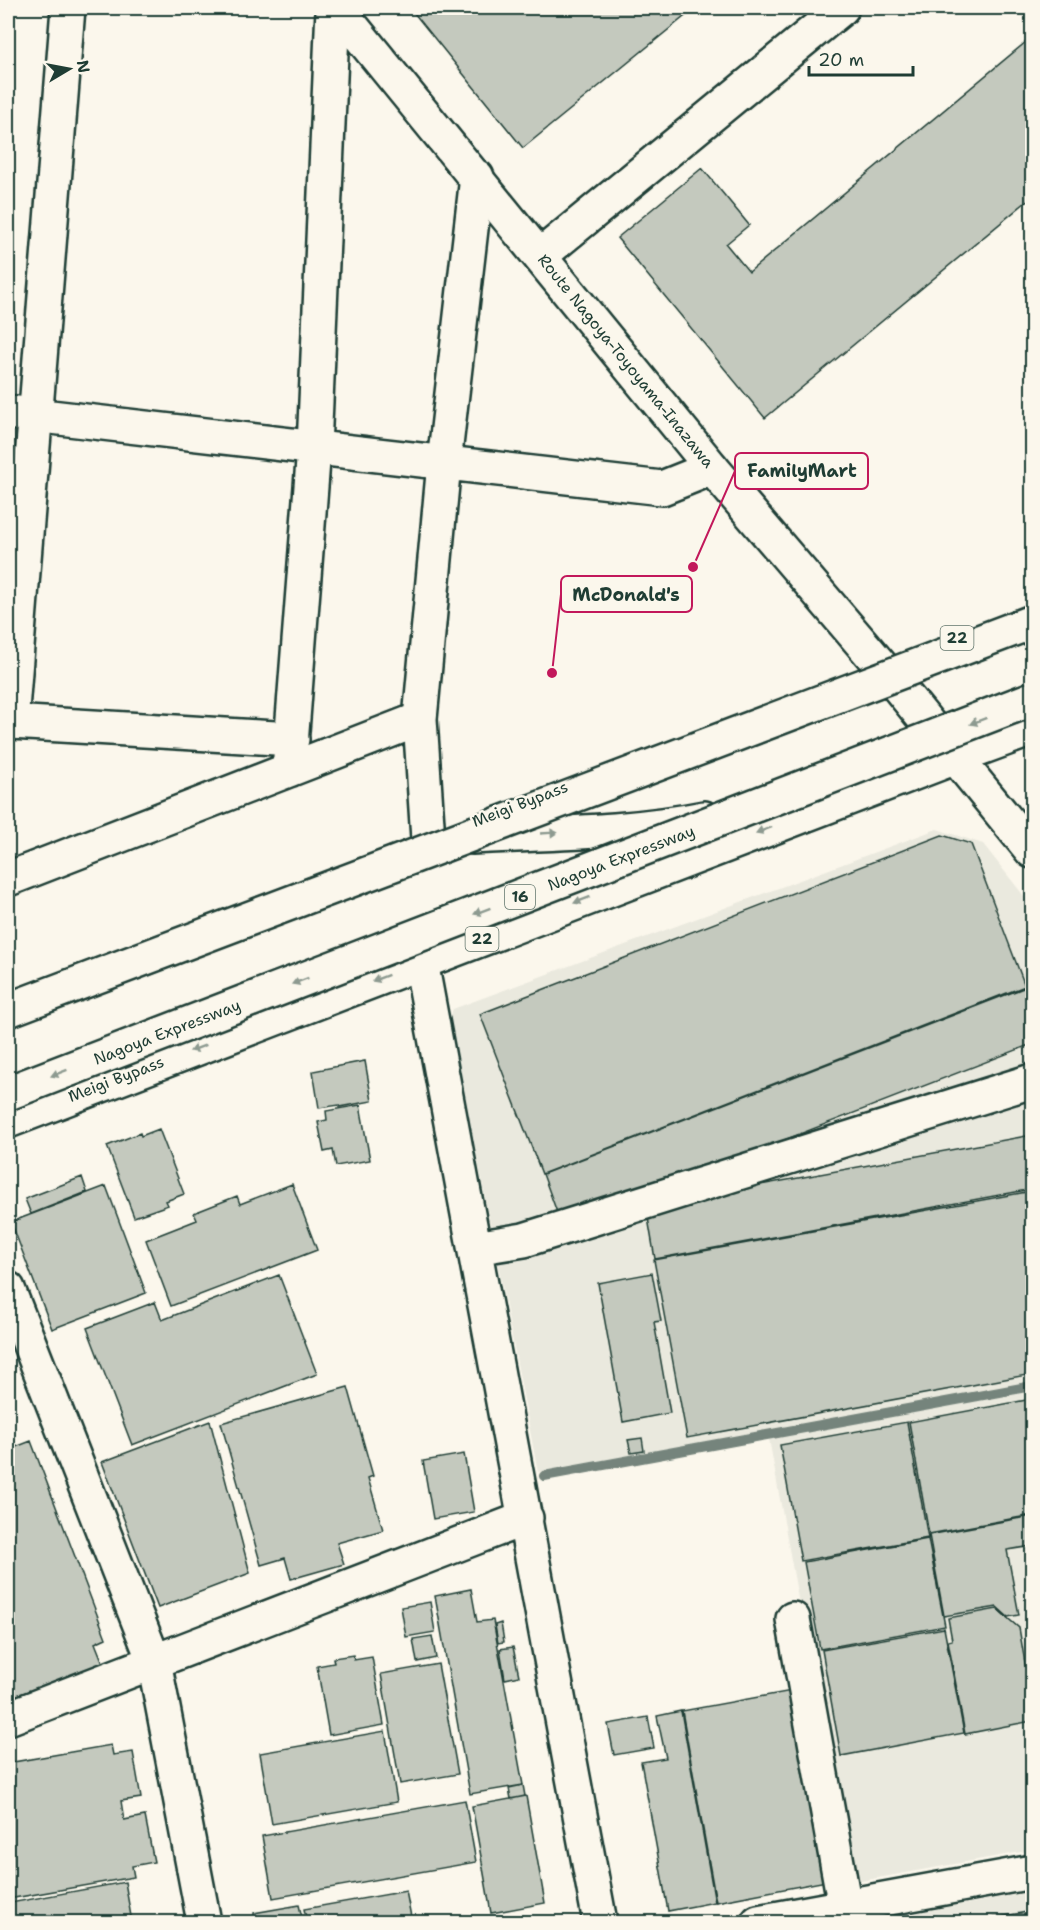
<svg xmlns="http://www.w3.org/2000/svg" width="1040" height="1930" font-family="'Shantell Sans',sans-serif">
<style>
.built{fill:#eae9de}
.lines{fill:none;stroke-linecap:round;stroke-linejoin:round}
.stream{stroke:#74847b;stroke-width:10}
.building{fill:#c4c9be;stroke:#1f3d34;stroke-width:1.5}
.minor-casing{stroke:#1f3d34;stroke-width:38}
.major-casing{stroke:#1f3d34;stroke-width:38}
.highway-casing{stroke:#1f3d34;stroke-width:38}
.minor{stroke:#fbf7ec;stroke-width:33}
.major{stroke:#fbf7ec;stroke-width:33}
.highway{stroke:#fbf7ec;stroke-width:33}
.highway-bridge-casing{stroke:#1f3d34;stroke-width:38;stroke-linecap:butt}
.highway-bridge{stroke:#fbf7ec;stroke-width:33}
.oneway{fill:#8d9a90}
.labels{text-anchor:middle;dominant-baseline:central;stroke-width:5;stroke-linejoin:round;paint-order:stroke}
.shield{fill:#fbf7ec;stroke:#61756b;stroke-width:1.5}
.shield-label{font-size:15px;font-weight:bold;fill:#1f3d34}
.street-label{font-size:16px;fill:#1f3d34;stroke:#fbf7ec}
.leader{fill:none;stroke:#c2185b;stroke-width:2}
.callout-dot{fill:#c2185b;stroke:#fbf7ec;stroke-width:2}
.callout{fill:#fbf7ec;stroke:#c2185b;stroke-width:2}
.callout-label{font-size:18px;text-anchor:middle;font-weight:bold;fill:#1f3d34}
</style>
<rect width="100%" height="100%" fill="#fbf7ec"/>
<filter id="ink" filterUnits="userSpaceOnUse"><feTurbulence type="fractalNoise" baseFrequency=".0167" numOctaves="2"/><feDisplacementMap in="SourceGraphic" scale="12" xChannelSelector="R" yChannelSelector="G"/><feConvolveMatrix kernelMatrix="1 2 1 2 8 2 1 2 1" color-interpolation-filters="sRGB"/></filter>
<g filter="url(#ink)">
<path class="built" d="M937 829 983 844 1032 906V1382L538 1472 450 1017 453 1009Z
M1032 1391V1850L850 1883 769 1439Z
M1032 1892V1922H865Z"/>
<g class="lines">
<path class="stream" d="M544 1476 1032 1386"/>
</g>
<path class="building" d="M410 8H695L523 148Z
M1032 37V197L765 418 617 238 702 168 749 225 726 244 749 272Z
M942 835 971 844 1025 986 542 1174 480 1014Z
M1026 987 1032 1005V1044L562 1226 543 1174Z
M365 1061 372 1101 339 1107V1105L319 1108 313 1071Z
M360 1105 370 1160 336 1166 333 1150 324 1152 318 1122 327 1120 326 1111Z
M159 1129 184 1194 166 1201 168 1205 134 1217 107 1146 140 1133 141 1136Z
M1032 1135V1189L655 1259 646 1206Z
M82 1177 87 1192 31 1214 25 1199Z
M292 1184 317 1250 171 1306 146 1240 197 1220 194 1213 237 1196 240 1204Z
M106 1186 146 1293 52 1329 11 1222Z
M1032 1191V1374L687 1438 654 1260Z
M652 1273 661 1321 654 1322 670 1413 623 1422 598 1283Z
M279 1275 317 1374 132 1445 87 1328 155 1302 162 1320Z
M348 1387 373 1476 368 1478 383 1530 337 1543 344 1564 291 1579 285 1558 261 1565 221 1423Z
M1032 1399V1515L929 1534 909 1422Z
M210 1421 250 1573 158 1608 102 1462Z
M907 1422 928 1538 801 1561 780 1445Z
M642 1438 644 1451 631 1453 628 1440Z
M31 1441 106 1638 95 1643 103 1663 8 1699V1450Z
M464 1454 474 1512 433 1519 423 1461Z
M1032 1516V1546L1007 1550 1019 1615 1008 1617 997 1607 944 1616 929 1535Z
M928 1539 945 1626 820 1649 804 1562Z
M471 1589 477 1622 493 1620 523 1785 470 1794 435 1596Z
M430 1602 435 1632 406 1637 401 1607Z
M997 1609 1019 1628 1032 1703V1721L965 1734 948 1641 952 1640 948 1618Z
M501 1623 504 1642 498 1643 495 1625Z
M944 1628 964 1733 841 1756 822 1650Z
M432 1636 436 1658 417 1662 413 1639Z
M513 1647 519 1676 505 1679 500 1649Z
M353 1655 354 1660 372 1657 384 1725 329 1735 317 1666 334 1663 333 1658Z
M438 1664 458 1774 400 1784 381 1674Z
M797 1690 832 1880 716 1902 682 1711Z
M681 1711 715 1902 668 1911 641 1762 666 1758 657 1716Z
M648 1717 654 1748 614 1755 608 1724Z
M385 1731 397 1802 272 1824 260 1753Z
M111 1745 113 1755 133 1752 141 1798 121 1801 124 1820 145 1816 154 1862 132 1866 134 1877 8 1899V1763Z
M523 1785 525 1796 511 1799 509 1788Z
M526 1796 545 1903 491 1913 472 1806Z
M465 1800 476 1862 273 1898 262 1836Z
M125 1882 132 1922H13L10 1903Z
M406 1891 412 1922H307L304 1909Z
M299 1905 303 1922H248L247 1918 254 1916V1913Z
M1032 1911V1922H973Z"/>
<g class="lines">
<g class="minor-casing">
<path id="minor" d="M68 8 11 722 292 739
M540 256 842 8
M8 412 662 488 712 468
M289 770 314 448 333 8
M428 839 420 719 444 463 477 177
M8 879 420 719
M421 962 600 1922
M475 1248 524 1240 1032 1081
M8 1289 154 1661 204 1922
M793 1619 845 1907
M8 1718 526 1518
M758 1922 1032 1872"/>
</g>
<g class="major-casing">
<path id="major" d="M337 8 712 468 882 667 1032 851"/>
</g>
<g class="highway-casing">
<path id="highway" d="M472 837C547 833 631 833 704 818
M8 1121 956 757 1032 729"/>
</g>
<use href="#minor" class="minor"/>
<use href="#major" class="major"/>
<use href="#highway" class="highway"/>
<g class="highway-bridge-casing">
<path id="highway-bridge" d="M8 1010 1032 622
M8 1093 1032 699"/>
</g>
<use href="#highway-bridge" class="highway-bridge"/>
</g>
<defs><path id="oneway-solid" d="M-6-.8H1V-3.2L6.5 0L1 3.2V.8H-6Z" transform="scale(1.5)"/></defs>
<g class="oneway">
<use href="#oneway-solid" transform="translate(978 721) rotate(159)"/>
<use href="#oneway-solid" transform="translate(764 830) rotate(159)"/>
<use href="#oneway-solid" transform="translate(549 833) rotate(-3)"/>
<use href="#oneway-solid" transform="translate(582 900) rotate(159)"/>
<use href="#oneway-solid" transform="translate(482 911) rotate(159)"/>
<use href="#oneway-solid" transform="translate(380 978) rotate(159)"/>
<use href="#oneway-solid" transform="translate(300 981) rotate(159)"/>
<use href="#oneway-solid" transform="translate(198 1048) rotate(159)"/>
<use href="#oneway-solid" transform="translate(59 1073) rotate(159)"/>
</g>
</g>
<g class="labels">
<g class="shield">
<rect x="940.5" y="626" width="33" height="24" rx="4.5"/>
<rect x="505" y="885" width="30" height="24" rx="4.5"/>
<rect x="465.5" y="927" width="33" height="24" rx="4.5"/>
</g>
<g class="shield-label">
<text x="957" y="638">22</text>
<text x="520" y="897">16</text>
<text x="482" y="939">22</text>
</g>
<g class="street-label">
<text transform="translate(626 361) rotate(51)">Route Nagoya-Toyoyama-Inazawa</text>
<text transform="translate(520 804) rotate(-21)">Meigi Bypass</text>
<text transform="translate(621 858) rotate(-21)">Nagoya Expressway</text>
<text transform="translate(167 1032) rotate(-21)">Nagoya Expressway</text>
<text transform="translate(116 1079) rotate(-21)">Meigi Bypass</text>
</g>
</g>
<path class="leader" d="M693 567L735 471M552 673L561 594"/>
<g class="callout-dot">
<circle cx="693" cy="567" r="6"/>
<circle cx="552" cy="673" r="6"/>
</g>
<g class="callout">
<rect x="735" y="453" width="133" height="36" rx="6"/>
<rect x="561" y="576" width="131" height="36" rx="6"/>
</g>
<g class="callout-label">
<text x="802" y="477">FamilyMart</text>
<text x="626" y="601">McDonald's</text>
</g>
<rect width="1040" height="1930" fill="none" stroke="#fbf7ec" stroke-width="30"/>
<rect x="15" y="15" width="1010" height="1900" fill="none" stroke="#1f3d34" stroke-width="2" filter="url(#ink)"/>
<g transform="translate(69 69) rotate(80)" stroke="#fbf7ec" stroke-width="4.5" paint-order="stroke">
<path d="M0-4.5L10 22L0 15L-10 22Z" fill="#1f3d34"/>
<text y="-9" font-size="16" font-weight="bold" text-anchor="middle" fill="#1f3d34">N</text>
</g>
<path d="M809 66v9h104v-9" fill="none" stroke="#1f3d34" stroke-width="3"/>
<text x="818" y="66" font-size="18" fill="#1f3d34" stroke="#fbf7ec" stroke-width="4.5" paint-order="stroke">20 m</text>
</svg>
